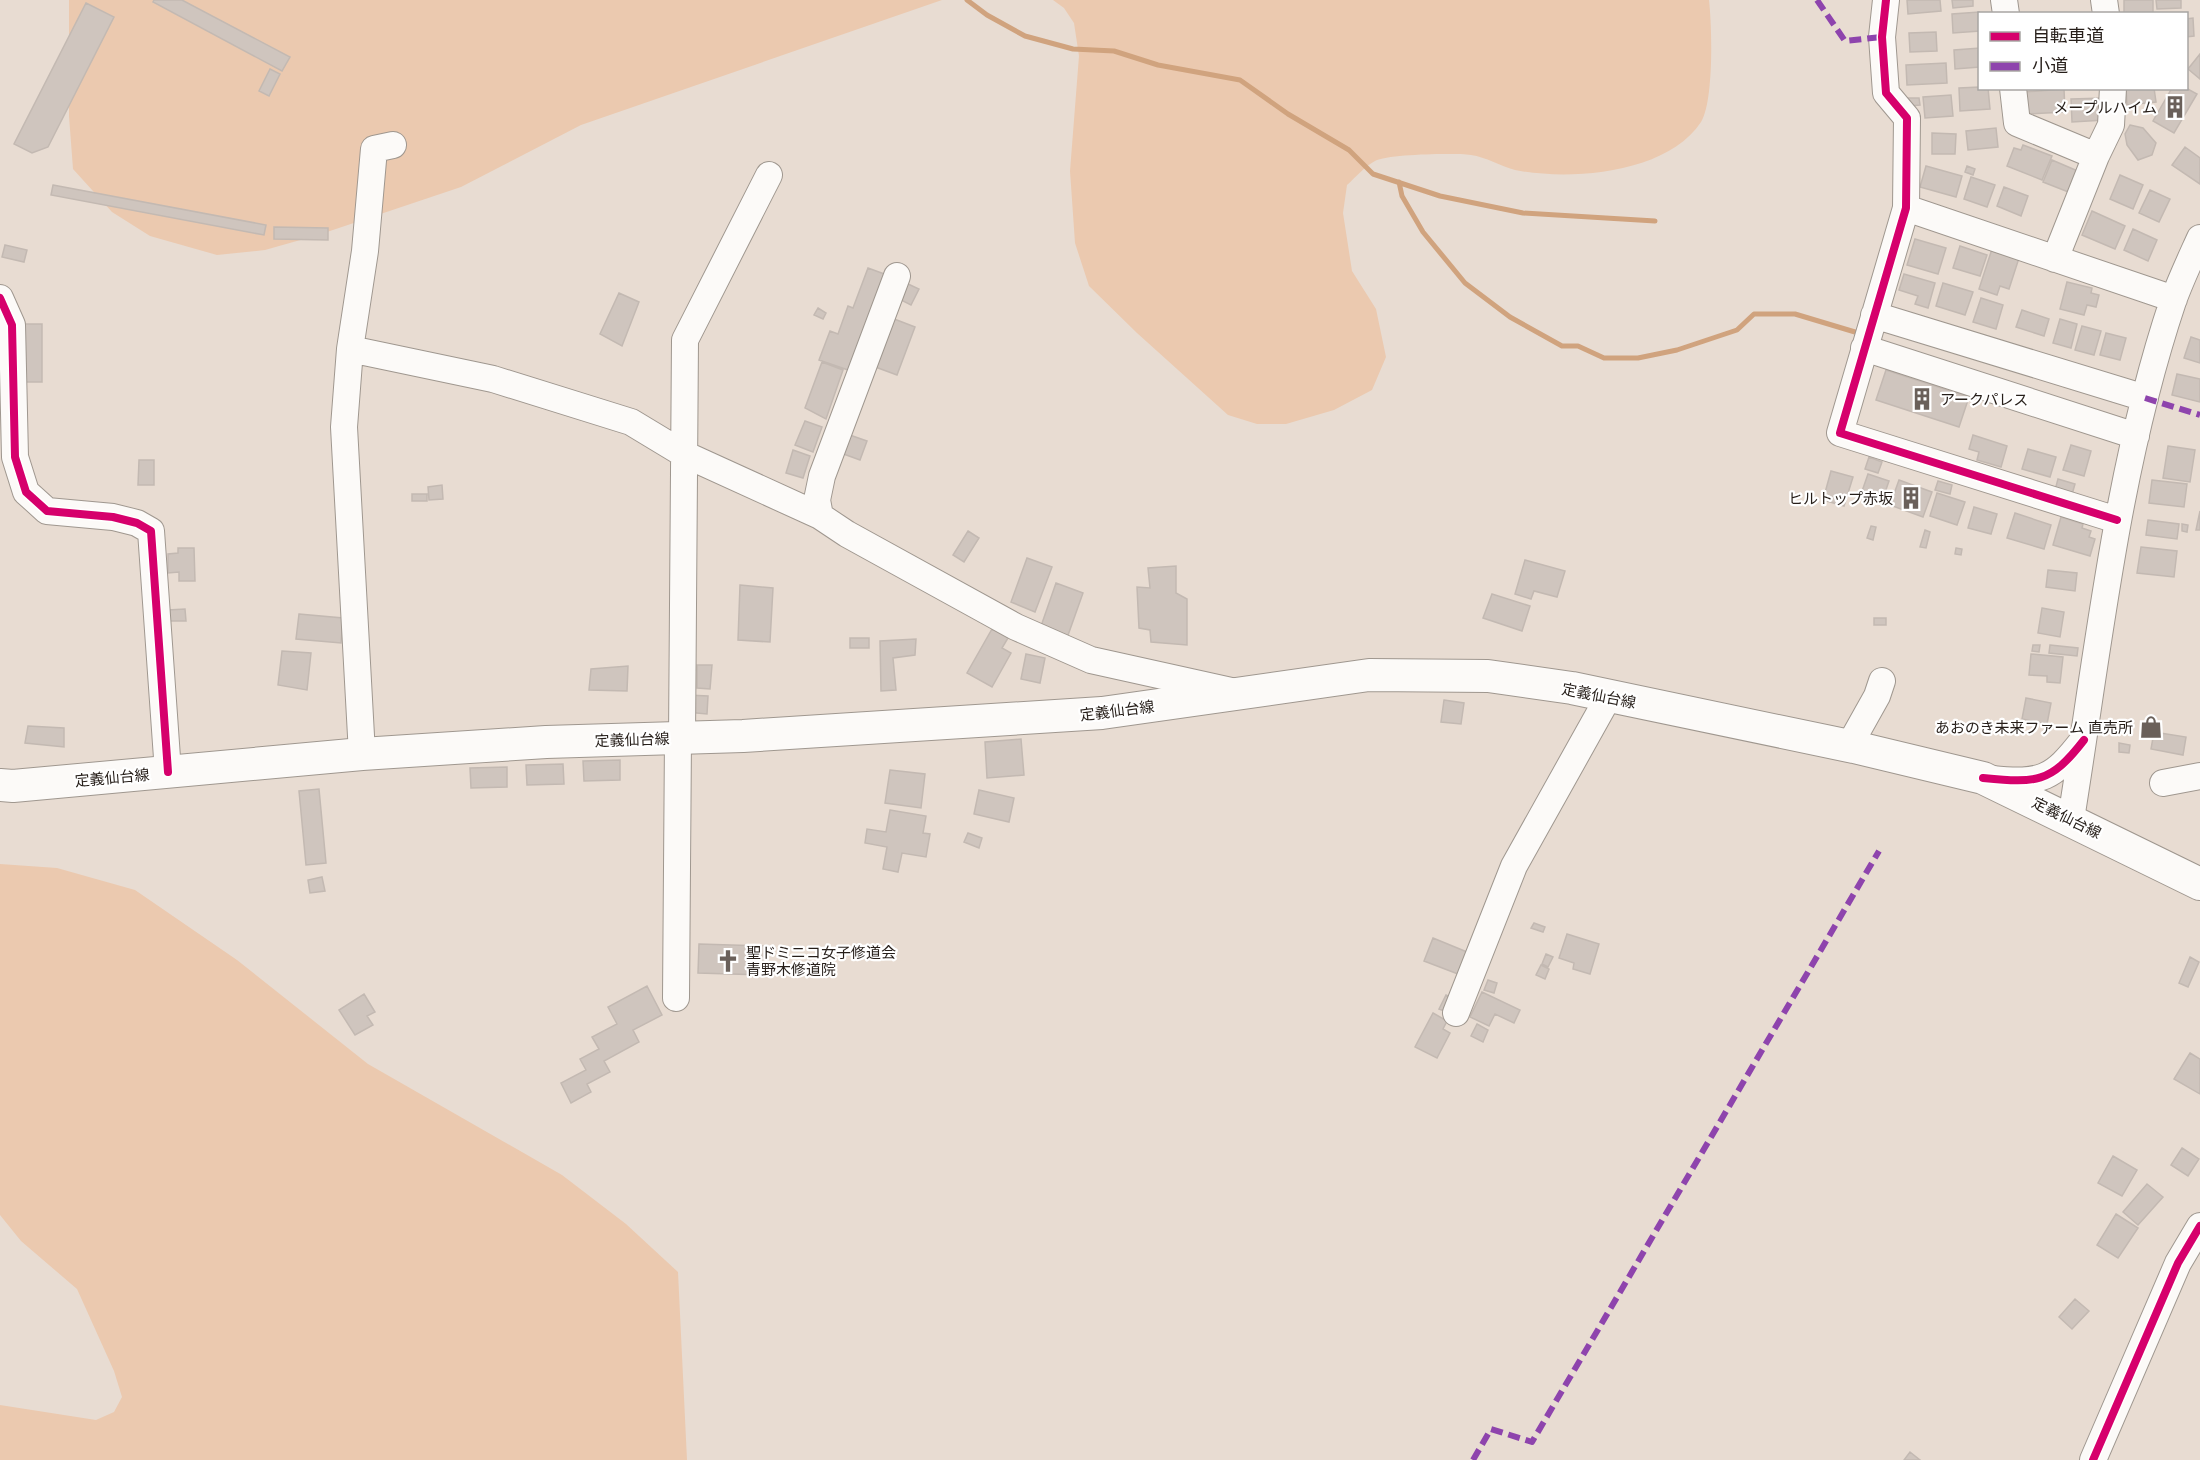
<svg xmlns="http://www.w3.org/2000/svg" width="2200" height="1460" font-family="Lato,'Noto Sans JP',sans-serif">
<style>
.green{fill:#ebc9af}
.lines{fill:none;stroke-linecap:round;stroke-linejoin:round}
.stream{stroke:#d0a37e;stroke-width:5}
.building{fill:#cfc5be;stroke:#c3b9b2;stroke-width:1.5}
.minor-casing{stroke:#9f978f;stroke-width:28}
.major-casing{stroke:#9f978f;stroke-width:34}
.minor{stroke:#fcfaf8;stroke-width:26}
.major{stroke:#fcfaf8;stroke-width:32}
.quiet{stroke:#8e44ad;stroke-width:6;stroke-dasharray:12 6;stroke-linecap:butt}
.cycleway-casing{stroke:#fff;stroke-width:11}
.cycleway{stroke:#d6006c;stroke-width:8}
.labels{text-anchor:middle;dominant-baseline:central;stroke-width:4.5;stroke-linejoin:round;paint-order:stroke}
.poi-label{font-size:15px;fill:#261e19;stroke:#fff;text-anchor:end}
.street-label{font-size:15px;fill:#261e19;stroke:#fff}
</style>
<rect width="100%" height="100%" fill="#e8dcd2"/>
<path class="green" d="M69 0H942L581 125 461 187 318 235 265 250 217 255 150 236 112 212 73 169 69 116Z
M1053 0H1709C1712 26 1714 101 1701 122 1667 174 1569 181 1515 170 1500 166 1486 157 1471 155 1454 153 1389 154 1375 161 1365 166 1356 177 1347 185L1343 213 1352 271 1376 309 1386 357 1372 390 1334 410 1286 424H1257L1228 415 1137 333 1089 286 1075 243 1070 171 1079 56 1074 23 1064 8Z
M0 864 57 868 135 890 237 960 368 1064 562 1175 626 1224 678 1272 687 1460H0V1405L96 1420 114 1412 122 1397 114 1371 77 1289 21 1241 0 1215Z"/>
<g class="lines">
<path class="stream" d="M967 0 987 15 1025 36 1073 49 1114 51 1158 65 1240 80 1288 114 1349 150 1373 174 1440 196 1523 213 1655 221
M1399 182 1402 196 1423 232 1465 283 1510 317 1562 346H1578L1604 358H1638L1677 350 1737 330 1754 314H1795L1855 332"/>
</g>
<path class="building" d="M154 0H182L290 57 282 71 153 2Z
M1907 0H1940L1941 11 1908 14Z
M1952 0H1973V6L1953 8Z
M2124 0H2153V14H2124Z
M2156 0H2181V8L2157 9Z
M86 3 114 17 48 147 32 153 14 144Z
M1979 12 1980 31 1953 33 1952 14Z
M2193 18 2194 36 2186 37V19Z
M1936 32 1937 51 1910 52 1909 33Z
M1980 48V67L1955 69 1954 50Z
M2200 54V79L2188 69Z
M1946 63 1947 83 1907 85 1906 65Z
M270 69 280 74 269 96 259 91Z
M1980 87 1988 88 1990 109 1960 111 1959 88Z
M2126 88H2154L2156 102 2127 105Z
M2172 88H2186L2197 94 2174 133 2153 121Z
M2064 89 2065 112 2026 114 2024 92Z
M1951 95 1953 116 1925 118 1923 97Z
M1908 98H1919L1920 105 1909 106Z
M2104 98 2105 120 2072 122 2071 99Z
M2130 125 2143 128 2156 143 2152 155 2138 160 2127 145 2125 134Z
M1996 128 1998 147 1968 150 1966 131Z
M1932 133 1956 134 1955 154H1932Z
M2023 145 2052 156 2042 180 2007 166 2014 148 2021 150Z
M2185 147 2200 158V184L2172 165Z
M2052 160 2080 172 2071 193 2043 182Z
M1926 166 1962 176 1956 197 1920 187Z
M1967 166 1975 169 1973 175 1965 172Z
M2120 175 2143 185 2133 209 2110 199Z
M1971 177 1995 185 1987 207 1964 199Z
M53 185 266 225 264 235 51 195Z
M2004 187 2028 196 2021 216 1997 206Z
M2150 190 2170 199 2159 222 2139 213Z
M2092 211 2125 226 2115 249 2082 235Z
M274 227 328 228V240L274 239Z
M2133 229 2157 240 2148 261 2124 250Z
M1915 239 1946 248 1938 274 1907 265Z
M5 245 27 250 24 262 2 257Z
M1960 246 1987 255 1980 276 1953 268Z
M1992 249 2019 258 2009 289 2000 286 1997 295 1979 289Z
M868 268 887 275 851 371 819 360 830 331 838 334 848 306 853 308Z
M1904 274 1935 283 1928 308 1915 304 1918 296 1899 290Z
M2067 282 2092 288 2091 293 2099 295 2096 307 2087 305 2084 315 2060 309Z
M906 283 919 289 911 305 899 299Z
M1943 283 1973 292 1965 315 1936 306Z
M619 293 639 302 622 346 600 334Z
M1981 298 2003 305 1996 329 1973 322Z
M818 308 826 313 823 319 814 315Z
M2022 310 2049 319 2044 336 2016 327Z
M889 317 915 327 897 375 870 365Z
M2060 319 2077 324 2071 348 2053 343Z
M21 324H42V382H21Z
M2082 326 2101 331 2094 355 2075 350Z
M2106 333 2126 338 2120 360 2100 355Z
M2191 337 2200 340V363L2184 358Z
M822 362 843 370 826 419 805 408Z
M1886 370 1969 397 1959 427 1876 400Z
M2177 374 2200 379V402L2172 395Z
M805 421 822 427 813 452 795 445Z
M844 433 867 441 860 460 838 452Z
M1973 435 2007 446 2001 467 1977 460 1979 452 1969 449Z
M2071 445 2091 451 2084 476 2063 470Z
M2168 446 2195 450 2190 482 2163 478Z
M2028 449 2056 457 2050 477 2022 469Z
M793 450 810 456 803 478 786 473Z
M1869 457 1882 462 1878 473 1865 469Z
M139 460H154V485H138Z
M1831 471 1853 477 1844 506 1823 500Z
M1868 474 1889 481 1881 504 1860 497Z
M2058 479 2075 484 2071 498 2054 494Z
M1899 480 1932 492 1923 517 1890 505Z
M2152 480 2187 484 2184 507 2149 503Z
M1938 481 1952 485 1950 494 1935 490Z
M442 485 443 499 429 500 428 487Z
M1937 493 1965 502 1957 525 1930 516Z
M412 494H427V501H412Z
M1974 507 1997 514 1991 534 1968 528Z
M2200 511V530H2196Z
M2015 513 2051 525 2044 549 2007 538Z
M2061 517 2083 524 2082 528 2091 531 2089 537 2095 539 2090 556 2053 545Z
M2148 520 2179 524 2177 539 2146 535Z
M2182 524 2188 525 2187 532 2182 531Z
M1871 526 1876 527 1873 540 1867 538Z
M1925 530 1930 532 1926 548 1920 547Z
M968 531 979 538 964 562 953 555Z
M2141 547 2177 551 2174 577 2137 573Z
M178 548H194L195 581H179V572L168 573V554L178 553Z
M1956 548 1962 549 1961 555 1955 554Z
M1027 558 1052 567 1035 612 1011 602Z
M1525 560 1565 571 1557 597 1534 591 1531 599 1515 594Z
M1176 566V593L1187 599V645L1151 642 1150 630 1139 628 1137 587 1150 588 1148 568Z
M2048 570 2077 573 2075 591 2046 587Z
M1056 583 1083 593 1067 638 1040 629Z
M740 585 773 588 770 642 738 640Z
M1492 594 1530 606 1522 631 1483 618Z
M2042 608 2064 612 2060 637 2038 633Z
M185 609 186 621H168V610Z
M299 614 343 618 341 643 296 639Z
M1874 618H1886V625H1874Z
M992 629 1008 638 1002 648 1011 653 992 687 967 673Z
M850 638H869V648H850Z
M916 639 915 655 893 658 896 690 881 691 880 641Z
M2033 645H2040L2039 652 2032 651Z
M2050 645 2078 648 2077 656 2049 653Z
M282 651 311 653 307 690 278 685Z
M1026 654 1045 658 1040 683 1021 679Z
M2031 654 2063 657 2060 683 2047 682V676L2029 675Z
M697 665H712L710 689 697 688Z
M628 666 627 691 589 690 591 669Z
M687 695 708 696 707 714 686 712Z
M2026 698 2051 703 2047 724 2022 719Z
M1444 700 1464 703 1461 724 1441 722Z
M28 726 64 728V747L25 743Z
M2154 732 2186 737 2183 755 2151 749Z
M1021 739 1024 775 987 778 985 742Z
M2119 743 2130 745 2129 753 2119 752Z
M620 760V780L584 781 583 761Z
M563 764 564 784 527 785 526 765Z
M507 767V787L471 788 470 768Z
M890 770 925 774 921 808 885 803Z
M319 789 326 863 306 865 299 791Z
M979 790 1014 798 1009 822 974 814Z
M890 810 926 816 923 833 930 834 926 857 902 853 898 872 883 869 887 847 865 843 867 829 886 832Z
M968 833 982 838 979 848 964 842Z
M322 877 325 891 310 893 308 880Z
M1534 923 1545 927 1543 932 1531 928Z
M1567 934 1599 944 1590 974 1573 969 1574 963 1559 958Z
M1433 938 1467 952 1458 974 1424 961Z
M699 944 767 946 766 975 698 973Z
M1546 954 1553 957 1548 967 1542 964Z
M2190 957 2199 962 2188 987 2179 983Z
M1541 965 1549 969 1545 979 1536 975Z
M1488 980 1497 983 1494 993 1484 990Z
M647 986 662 1015 633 1030 639 1042 604 1061 610 1072 587 1084 591 1092 571 1103 561 1083 586 1070 580 1059 599 1049 592 1037 617 1024 608 1007Z
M1482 992 1520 1010 1514 1023 1495 1014 1489 1026 1470 1017Z
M364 994 375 1012 367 1016 373 1025 355 1035 339 1010Z
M1446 995 1456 1000 1450 1013 1439 1009Z
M1433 1013 1447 1021 1443 1029 1450 1033 1437 1058 1415 1047Z
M1477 1024 1488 1030 1483 1042 1471 1036Z
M2190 1053 2200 1059V1094L2174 1079Z
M2182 1148 2199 1159 2188 1176 2171 1165Z
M2113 1156 2137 1170 2122 1196 2098 1183Z
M2147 1184 2163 1197 2138 1225 2123 1212Z
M2116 1214 2138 1228 2118 1258 2097 1245Z
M2075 1299 2089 1311 2072 1329 2059 1317Z
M1910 1452 1920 1460H1904Z"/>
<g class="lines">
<g class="minor-casing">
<path id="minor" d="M1886 0 1882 37 1886 93 1907 118 1906 208 1840 433 2117 520
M2004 0 2006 14
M2104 0 2106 14
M2013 88 2017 123 2096 156
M1906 208 2174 299
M2055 259 2096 156 2111 125 2113 88
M897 276 822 476 817 500 820 516 847 534 1016 627 1091 660 1231 691
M0 298 12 325 15 457 26 492 47 511 113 517 137 523 151 531 168 772
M1874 315 2145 398
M1864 348 2136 436
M350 349 493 379 631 422 684 454 820 516
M682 738 685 340 769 175
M1849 746 1877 696 1882 681
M362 754 344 427 350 349 365 251 374 149 393 145
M1992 779C2041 784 2053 779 2083 740
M2163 783 2200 776
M2071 819C2099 645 2117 468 2173 301 2181 279 2191 258 2200 238
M676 998 678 738
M1456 1013 1514 866 1609 696
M2093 1460 2178 1263 2200 1226"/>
</g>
<g class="major-casing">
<path id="major" d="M0 785 13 786 362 754 546 742 743 736 1102 713 1369 675 1488 676 1572 688 1854 747 1983 778 2200 884"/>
</g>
<use href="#minor" class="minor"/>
<use href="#major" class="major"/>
<path class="quiet" d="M1817 0 1845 41 1882 37
M2145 398 2200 415
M1473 1460 1491 1429 1532 1442 1879 851"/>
<g class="cycleway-casing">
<path id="cycleway" d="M1886 0 1882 37 1886 93 1907 118 1906 208 1840 433 2117 520
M0 298 12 325 15 457 26 492 47 511 113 517 137 523 151 531 168 772
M1983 778C2036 783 2050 784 2084 740
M2093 1460 2178 1263 2200 1226"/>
</g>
<use href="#cycleway" class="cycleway"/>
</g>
<defs>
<g id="building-bare" transform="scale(1.8)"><path d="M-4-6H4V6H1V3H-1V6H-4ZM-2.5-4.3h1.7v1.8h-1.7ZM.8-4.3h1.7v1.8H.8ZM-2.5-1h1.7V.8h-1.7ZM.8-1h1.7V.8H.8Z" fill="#6a605a" stroke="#fff" stroke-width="2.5" paint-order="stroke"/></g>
<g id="shop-bare" transform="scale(1.8)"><path d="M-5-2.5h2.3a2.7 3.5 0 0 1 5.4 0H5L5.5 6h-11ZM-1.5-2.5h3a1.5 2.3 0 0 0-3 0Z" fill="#6a605a" stroke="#fff" stroke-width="2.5" paint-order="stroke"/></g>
<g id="church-bare" transform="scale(1.8)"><path d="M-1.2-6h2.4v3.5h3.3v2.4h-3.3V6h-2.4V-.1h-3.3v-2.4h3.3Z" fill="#6a605a" stroke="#fff" stroke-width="2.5" paint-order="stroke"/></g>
</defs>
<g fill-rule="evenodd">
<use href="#building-bare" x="2175" y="107"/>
<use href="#building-bare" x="1922" y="399"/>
<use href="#building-bare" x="1911" y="498"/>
<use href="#shop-bare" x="2151" y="727"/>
<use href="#church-bare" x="728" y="961"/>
</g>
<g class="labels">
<g class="poi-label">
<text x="2157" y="107">メープルハイム</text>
<text x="1940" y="399" text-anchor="start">アークパレス</text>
<text x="1893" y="498">ヒルトップ赤坂</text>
<text x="2133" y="727">あおのき未来ファーム 直売所</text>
<text x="746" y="952" text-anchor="start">聖ドミニコ女子修道会<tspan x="746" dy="17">青野木修道院</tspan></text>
</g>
<g class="street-label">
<text transform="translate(1599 695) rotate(11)">定義仙台線</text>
<text transform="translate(1117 710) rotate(-7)">定義仙台線</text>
<text transform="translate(632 739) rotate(-2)">定義仙台線</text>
<text transform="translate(112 777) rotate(-5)">定義仙台線</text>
<text transform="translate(2067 817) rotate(26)">定義仙台線</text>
</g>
</g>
<rect x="1978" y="12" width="210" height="78" fill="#ffffff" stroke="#a8a5a3" stroke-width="1.5"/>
<rect x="1990" y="32" width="30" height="9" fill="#d6006c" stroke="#a8a5a3" stroke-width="1.5"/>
<text x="2032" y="42" font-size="18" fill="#261e19">自転車道</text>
<rect x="1990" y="62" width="30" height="9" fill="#8e44ad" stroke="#a8a5a3" stroke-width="1.5"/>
<text x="2032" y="72" font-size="18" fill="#261e19">小道</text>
</svg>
